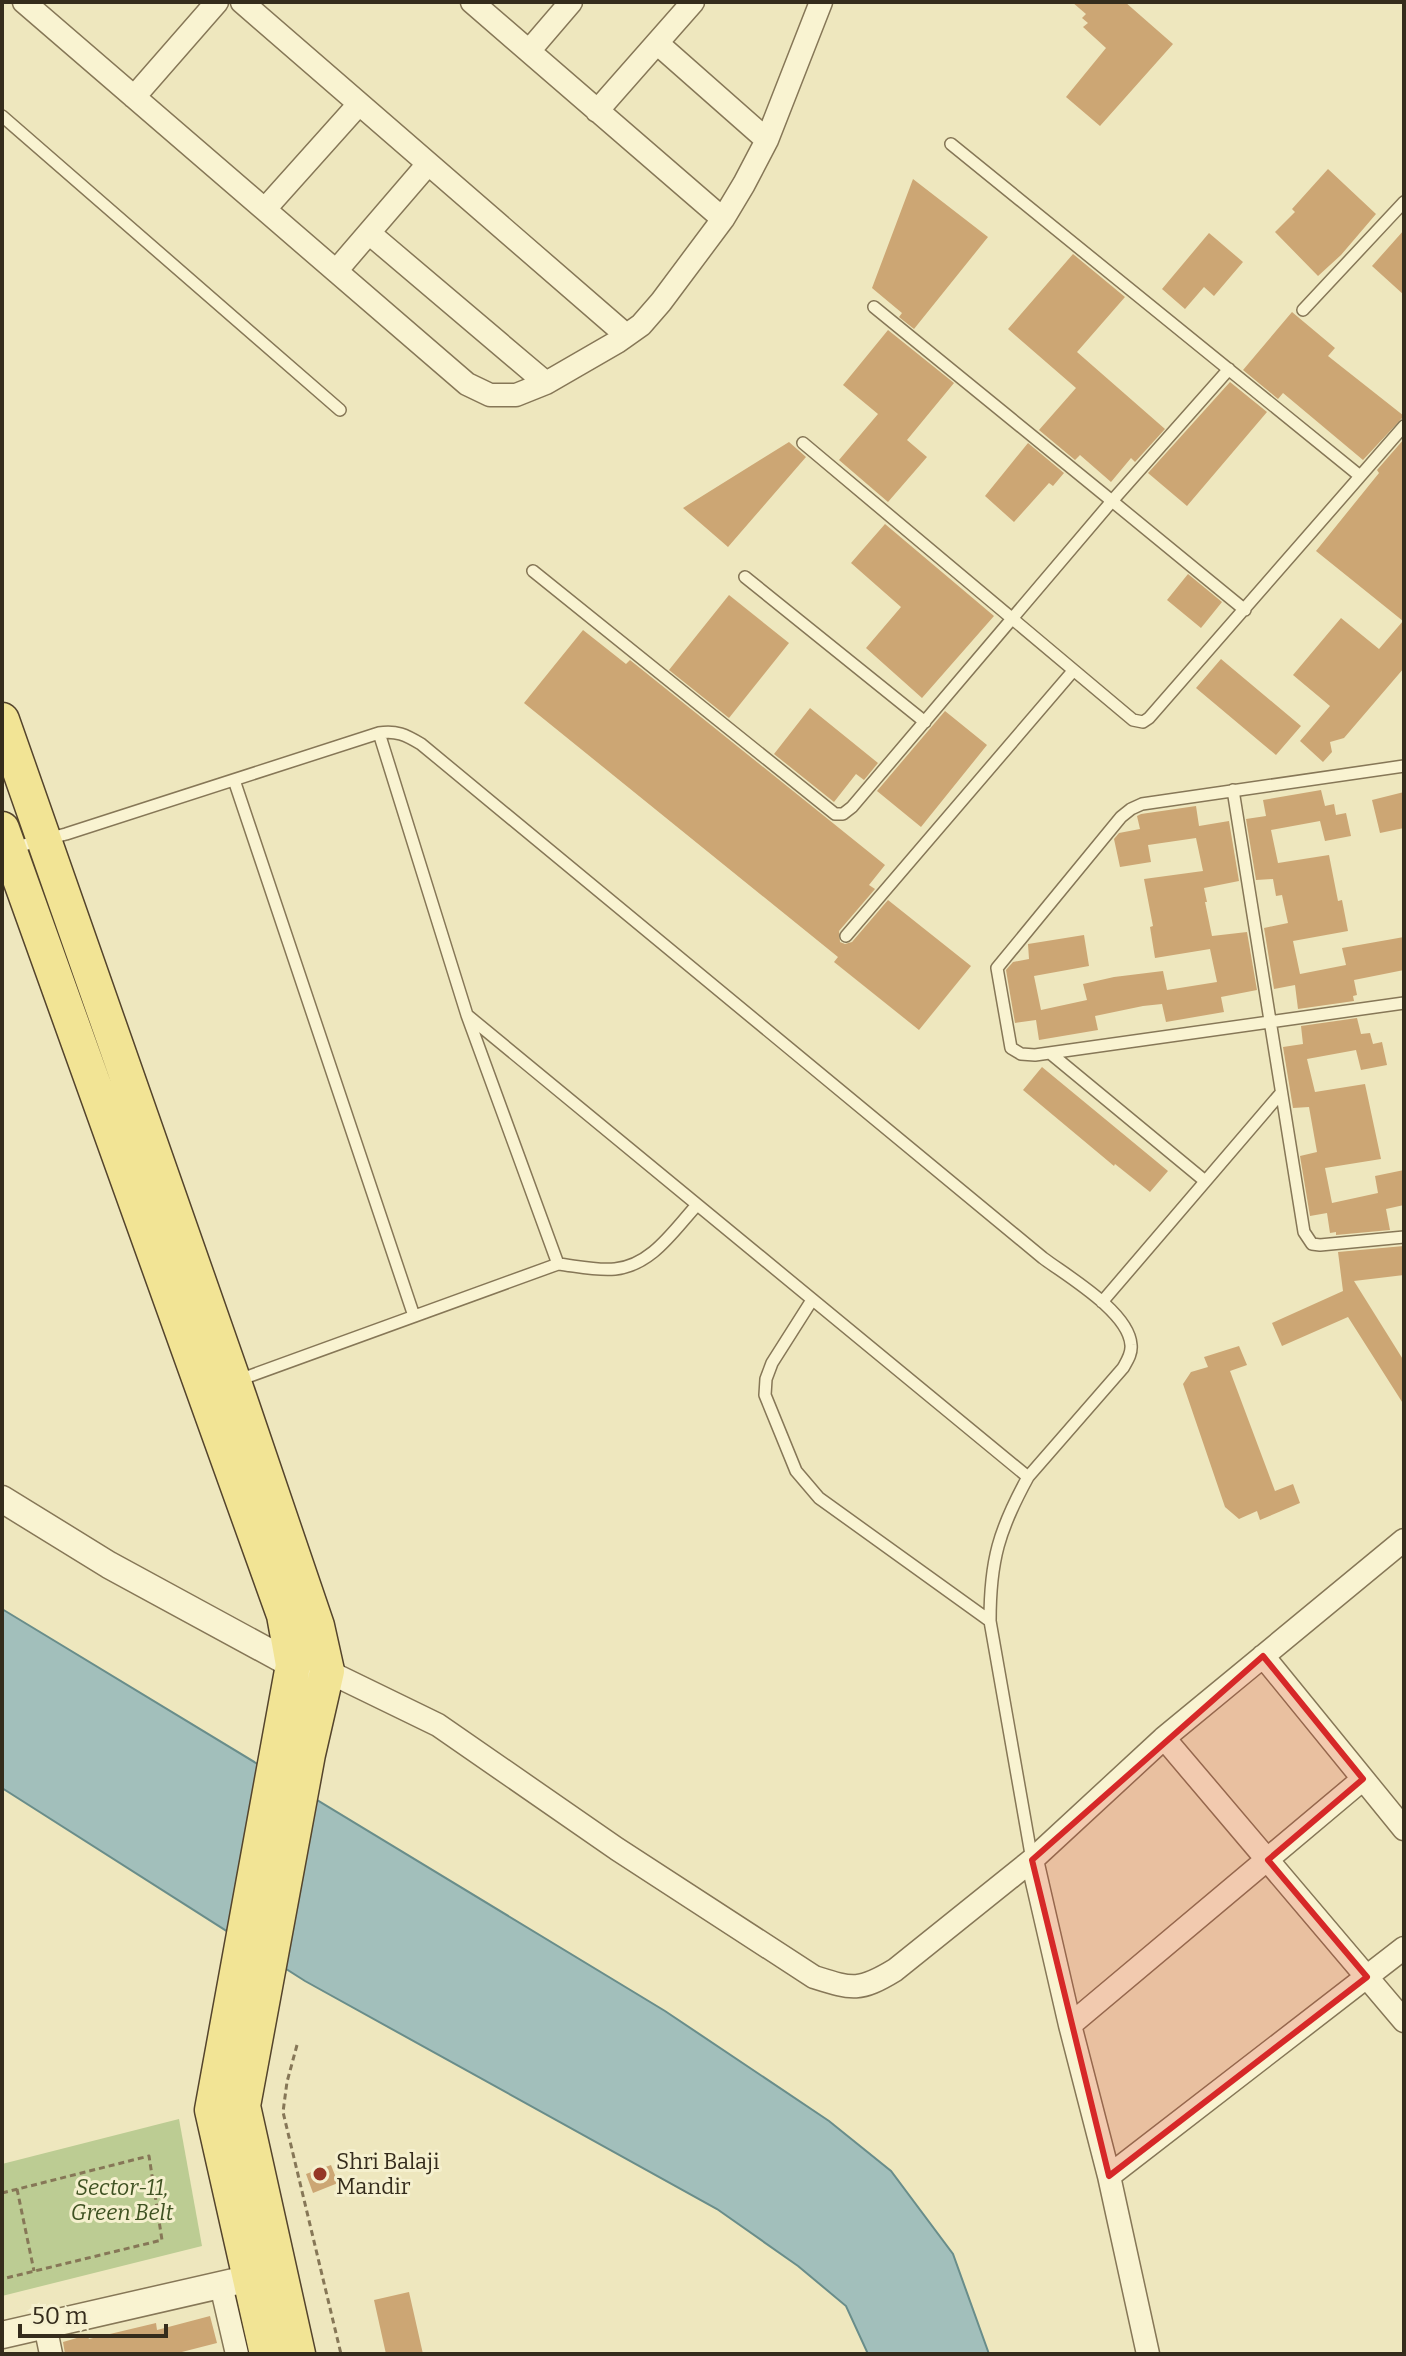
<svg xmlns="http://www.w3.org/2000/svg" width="1406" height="2356" font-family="Bitter,serif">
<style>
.green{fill:#bccc93}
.water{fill:#a2bfbb;stroke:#698d8a;stroke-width:2}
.building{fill:#cca674}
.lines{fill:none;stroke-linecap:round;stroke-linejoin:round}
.service-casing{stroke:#867757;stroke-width:14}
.minor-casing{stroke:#867757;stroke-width:25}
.tertiary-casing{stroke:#867757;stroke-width:29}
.primary-casing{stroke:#54442c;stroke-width:37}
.path{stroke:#867757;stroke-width:3;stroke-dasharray:6 4;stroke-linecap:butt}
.service{stroke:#f9f3d1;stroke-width:11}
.minor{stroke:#f9f3d1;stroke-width:22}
.tertiary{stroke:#f9f3d1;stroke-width:26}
.primary{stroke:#f2e495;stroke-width:34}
.marked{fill:#d62828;fill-opacity:0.2;stroke:#d62828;stroke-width:6;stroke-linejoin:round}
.poi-dot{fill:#953727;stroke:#f5f0ce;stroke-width:3}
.labels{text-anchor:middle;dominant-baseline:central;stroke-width:6;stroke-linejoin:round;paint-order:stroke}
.poi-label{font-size:22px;fill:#352c1c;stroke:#f5f0ce;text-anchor:start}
.park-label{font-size:22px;font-style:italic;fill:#3f5222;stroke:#f5f0ce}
</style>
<rect width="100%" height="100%" fill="#eee7be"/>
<path class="green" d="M179 2119 202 2246 2 2296V2164Z"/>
<path class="water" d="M2 1609 665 2011 829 2121 891 2171 953 2254 989 2354H868L846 2306 798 2266 717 2209 305 1981 2 1788Z"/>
<path class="building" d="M1072 2H1125L1173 44 1100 126 1066 97 1106 48 1083 27 1088 23 1082 18 1086 14Z
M1328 169 1376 214 1341 255 1318 276 1275 232 1295 212 1292 209Z
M913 179 988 237 914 329 899 317 902 313 872 288Z
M1404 230V295L1372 266Z
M1209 233 1243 262 1214 296 1204 287 1185 309 1162 289Z
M1073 254 1125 297 1077 352 1165 429 1135 462 1131 458 1111 482 1080 455 1075 460 1039 430 1076 388 1008 329Z
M1292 312 1335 348 1328 356 1404 416 1363 460 1283 393 1278 399 1243 370Z
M888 330 954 383 907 440 927 457 888 502 839 460 878 414 843 385Z
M1230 382 1267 412 1187 506 1148 473Z
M1404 439V668L1344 738 1330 742 1332 752 1323 762 1300 741 1330 706 1293 675 1341 618 1379 649 1403 621 1316 551 1379 473 1377 470Z
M789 442 806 457 728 547 683 508Z
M1028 443 1064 473 1053 486 1049 483 1014 522 985 496Z
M885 524 994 616 922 698 866 648 901 607 851 563Z
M1188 574 1222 602 1201 628 1167 600Z
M729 595 789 643 729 718 669 670Z
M583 630 626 664 630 660 885 865 869 885 875 889 839 931 840 942 845 944 852 942 888 900 971 966 919 1030 834 962 838 957 524 703Z
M1221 659 1301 726 1276 755 1196 688Z
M810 708 878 763 864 780 856 774 834 802 774 754Z
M945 711 987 745 921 827 877 791Z
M1321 790 1325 806 1334 804 1336 815 1346 813 1351 836 1325 841 1320 821 1271 830 1278 863 1329 855 1338 901 1342 900 1348 931 1293 941 1300 974 1346 965 1342 948 1404 937V970L1354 980 1357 995 1353 996 1354 1001 1298 1009 1295 985 1274 989 1264 928 1288 923 1282 895 1276 896 1273 879 1256 880 1246 819 1266 816 1263 800Z
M1404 792V828L1380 833 1372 800Z
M1196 806 1199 826 1229 821 1239 881 1204 888 1207 902H1205L1212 936 1247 932 1257 990 1221 997 1224 1012 1166 1022 1162 1004 1143 1006 1095 1016 1098 1030 1039 1040 1036 1020 1015 1023 1006 970 1013 962 1029 959 1028 944 1084 935 1089 966 1034 976 1041 1010 1087 1000 1083 984 1114 977 1163 971 1167 990 1217 982 1210 949 1155 958 1150 927 1153 926 1144 879 1203 871 1196 838 1148 845 1151 862 1120 867 1114 839 1119 833 1140 829 1137 816 1141 814Z
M1357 1018 1361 1034 1370 1033 1373 1044 1382 1042 1387 1065 1361 1070 1356 1050 1307 1059 1315 1092 1365 1084 1381 1159 1325 1168 1332 1203 1378 1193 1375 1176 1404 1170V1205L1386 1209 1390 1230 1336 1235V1232L1330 1233 1327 1213 1310 1216 1300 1156 1317 1152 1309 1107 1293 1108 1283 1047 1303 1044 1301 1026Z
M1042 1067 1168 1171 1150 1192 1115 1164 1114 1166 1023 1090Z
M1404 1246V1275L1354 1281 1404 1361V1405L1348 1317 1282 1346 1272 1323 1343 1291 1338 1252Z
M1239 1346 1247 1365 1230 1371 1275 1491 1293 1484 1300 1503 1260 1520 1257 1511 1239 1519 1225 1507 1183 1384 1191 1372 1208 1367 1204 1357Z
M331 2165 338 2183 313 2193 306 2174Z
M409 2292 423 2354H386L374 2300Z
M210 2316 217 2343 174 2354H65L63 2342 87 2335 89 2339 156 2323 157 2330Z"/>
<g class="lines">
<g class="service-casing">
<path id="service" d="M2 116 340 410
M951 144 1360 476
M874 307 1112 501 1229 369
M1303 310 1404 202
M803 443 1133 720 1143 722 1149 718 1404 426
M533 571 835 814H843L852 807 1112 501 1245 610
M745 577 925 722
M1404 766 1142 804 1131 809 1121 817 997 968 1011 1048 1021 1054 1035 1055 1404 1003
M234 780 414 1316
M1233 790 1304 1232 1312 1244 1320 1245 1404 1237
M12 848 66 834 379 733C396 730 406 735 421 744L1043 1258C1067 1276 1129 1312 1131 1345 1132 1354 1127 1361 1123 1368L1028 1477 467 1015
M846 936 1073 671
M1050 1053 1205 1181
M558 1264C576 1266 597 1271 615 1269 652 1265 673 1231 697 1205
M812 1300 772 1363 766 1379 765 1395 796 1471 819 1498 990 1621
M1102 1302 1281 1093
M236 1381 558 1264 467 1015 379 733
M1028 1477C999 1530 990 1560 990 1621L1032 1860"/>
</g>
<g class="minor-casing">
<path id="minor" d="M24 2 467 384 490 395H516L546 383 617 342 641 325 661 302 723 219 744 184 767 140 821 2
M242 2 626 335
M472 2 723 219
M657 43 767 140
M529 51 571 2
M134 97 217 2
M597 111 693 2
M265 209 359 104
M369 233 546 383
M336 271 428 164
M1263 1656 1404 1829
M327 1671 438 1725 617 1849 814 1977C852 1989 859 1992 895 1970L1032 1860 1164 1738 1404 1540
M1164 1738 1404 2021
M1032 1860 1070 2025 1109 2176 1148 2354
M1070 2025 1363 1779
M1109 2176 1404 1948
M221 2285 237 2354
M45 2325 51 2354"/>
</g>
<g class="tertiary-casing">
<path id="tertiary" d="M2 1499 109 1565 293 1665 306 1667
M2 2335 268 2274"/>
</g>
<g class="primary-casing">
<path id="primary" d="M2 720 234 1382 317 1626 327 1671 308 1754 243 2106 298 2354
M2 829 284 1615 293 1665 212 2110 267 2354"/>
</g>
<path class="path" d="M297 2045 287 2082 283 2112 341 2354
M17 2189 34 2271
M2 2193 149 2156 162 2240 2 2279"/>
<use href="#service" class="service"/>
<use href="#minor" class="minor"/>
<use href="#tertiary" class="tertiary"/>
<use href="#primary" class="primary"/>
</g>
<path class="marked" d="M1263 1656 1363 1779 1268 1860 1367 1977 1109 2176 1032 1860Z"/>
<circle class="poi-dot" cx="320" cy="2174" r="8"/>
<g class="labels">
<g class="poi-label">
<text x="336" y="2161">Shri Balaji<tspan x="336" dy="25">Mandir</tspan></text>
</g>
<g class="park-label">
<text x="122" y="2187">Sector-11,<tspan x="122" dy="25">Green Belt</tspan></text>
</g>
</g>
<rect width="1406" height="2356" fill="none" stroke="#352c1c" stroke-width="8"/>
<path d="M20 2324v12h146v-12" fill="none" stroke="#352c1c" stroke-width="4"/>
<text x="32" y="2324" font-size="24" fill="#352c1c" stroke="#f5f0ce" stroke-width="6" paint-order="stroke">50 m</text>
</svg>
